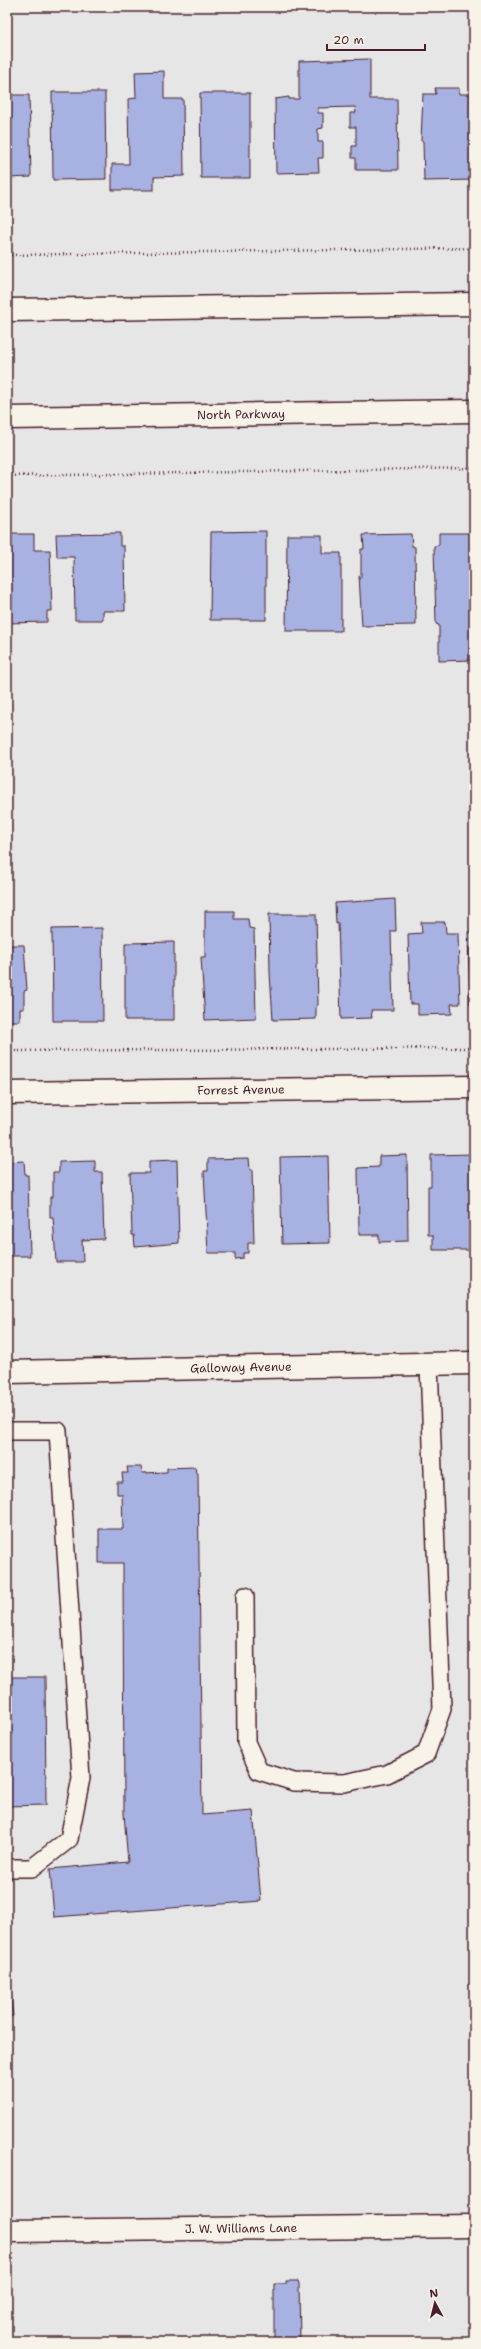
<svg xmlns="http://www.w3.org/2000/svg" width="481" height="2349" font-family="'Shantell Sans',sans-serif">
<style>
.building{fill:#a7b2e2;stroke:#4a1f2b}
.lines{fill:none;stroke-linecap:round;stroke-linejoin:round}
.service-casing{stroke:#4a1f2b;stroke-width:20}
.minor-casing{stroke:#4a1f2b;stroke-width:25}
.primary-casing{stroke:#4a1f2b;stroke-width:25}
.path{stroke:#4a1f2b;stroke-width:2.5;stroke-dasharray:1 3;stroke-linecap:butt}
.service{stroke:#f7f3e8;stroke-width:17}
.minor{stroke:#f7f3e8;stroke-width:22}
.primary{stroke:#f7f3e8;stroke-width:22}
.labels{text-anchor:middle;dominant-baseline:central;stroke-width:4;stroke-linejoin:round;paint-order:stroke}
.street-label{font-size:12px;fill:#4a1f2b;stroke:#f7f3e8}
</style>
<rect width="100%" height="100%" fill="#e7e6e7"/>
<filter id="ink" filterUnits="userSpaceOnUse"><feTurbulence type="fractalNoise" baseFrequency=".025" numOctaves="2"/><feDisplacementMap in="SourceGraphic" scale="8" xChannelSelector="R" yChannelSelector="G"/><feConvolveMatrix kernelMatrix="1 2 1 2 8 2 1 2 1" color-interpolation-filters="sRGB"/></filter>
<g filter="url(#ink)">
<path class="building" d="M370 59V99H397L398 170H356V158H352V146H356V127H350V113H356L355 107 318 108V113H323V128L318 129V142H323V158H318L319 172 276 173 275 99 289 97V99H299V61Z
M164 71V99H183L184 176 154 177V190H112V164H129L128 99 136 98 135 72Z
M435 88H459V94H472L474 180 424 181 423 141H421L423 94H436Z
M52 92H105L106 179 53 180Z
M200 93H250V178H201Z
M7 95H29L31 177 7 178Z
M266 531V620H210L211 532Z
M120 533V546H124L125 611H103V620H75L74 557H57L56 534Z
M439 533H474V660L439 661V625L436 624 434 546 439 545Z
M7 534H34V550H50L52 611H47V622L7 623Z
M411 534 412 546 415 547 416 625 362 626 359 576 361 577V549H364L363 535Z
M287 535H322V553H341V631H286Z
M395 899 396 931H391L393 1010H371L372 1018 341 1019 338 923 336 924 335 903Z
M205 911H234V919H248L249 928 254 929 256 1018 205 1020 201 957H205Z
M269 914H316L318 1005 316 1006V1019L273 1020 270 973Z
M421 922H445L446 933H458L460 1004H451L452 1014 418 1015V1004H410L408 934 422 933Z
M473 924 474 1004H470L468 932H473Z
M102 928 103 1021H53L52 929Z
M174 942V1020H125V943Z
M7 945H24L27 990 24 991V1009H20V1021H7Z
M474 1154V1250H433V1235H428V1186H431V1155Z
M407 1155 408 1241 379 1242V1235H359L358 1168 379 1167V1156Z
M328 1156 330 1243 282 1244 280 1157Z
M249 1158 250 1170H252L254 1243H248V1253H243V1258L235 1259V1253H208L204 1171H208V1159Z
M177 1160 179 1243 135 1247 134 1235H132L130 1173H149V1161Z
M24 1161 25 1175H28L30 1256H7V1162Z
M95 1161V1172H102L104 1239 82 1240 83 1262H56L53 1217H50V1197H53V1172H59V1162Z
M127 1467H141L142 1473 167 1472V1468L195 1467 196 1473H198L202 1815 253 1811 261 1901 54 1917 50 1869 128 1862 124 1814 123 1563H99V1529H123L122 1494H117V1482H123L122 1473H128Z
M7 1677H45L46 1805 7 1806Z
M8 1970 13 2016 7 2017V1971Z
M286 2281H298L299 2284 300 2342H274V2284H286Z"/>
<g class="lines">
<g class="service-casing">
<path id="service" d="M7 1431H58L81 1778 69 1839 32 1868H7
M245 1596 246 1742 259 1771 294 1782 344 1783 387 1774 426 1754 442 1709 429 1364"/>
</g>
<g class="minor-casing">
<g id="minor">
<path id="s1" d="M7 1093 474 1087"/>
<path id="s2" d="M7 1372 474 1363"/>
<path id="s3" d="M7 2231 474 2226"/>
</g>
</g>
<g class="primary-casing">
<g id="primary">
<path d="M7 310 474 304"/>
<path id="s4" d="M7 418 474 411"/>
</g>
</g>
<path class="path" d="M7 255 474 248
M7 476 474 468
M7 1051 474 1048"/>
<use href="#service" class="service"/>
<use href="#minor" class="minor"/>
<use href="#primary" class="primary"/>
</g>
</g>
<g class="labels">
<g class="street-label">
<text stroke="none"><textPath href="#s4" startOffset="234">North Parkway</textPath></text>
<text stroke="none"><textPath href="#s1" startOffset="234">Forrest Avenue</textPath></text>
<text stroke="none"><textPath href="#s2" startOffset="234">Galloway Avenue</textPath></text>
<text stroke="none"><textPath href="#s3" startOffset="234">J. W. Williams Lane</textPath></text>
</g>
</g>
<rect width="481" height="2349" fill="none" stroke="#f7f3e8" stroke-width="24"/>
<rect x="12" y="12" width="457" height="2325" fill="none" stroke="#4a1f2b" stroke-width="1.5" filter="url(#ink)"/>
<g transform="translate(435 2303) rotate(353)" stroke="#f7f3e8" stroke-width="3" paint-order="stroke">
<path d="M0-3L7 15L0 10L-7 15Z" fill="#4a1f2b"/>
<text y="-6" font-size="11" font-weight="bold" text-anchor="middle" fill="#4a1f2b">N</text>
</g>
<path d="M327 44v6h98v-6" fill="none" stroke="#4a1f2b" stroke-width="2"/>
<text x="333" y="44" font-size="12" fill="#4a1f2b" stroke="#f7f3e8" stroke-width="3" paint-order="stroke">20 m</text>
</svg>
